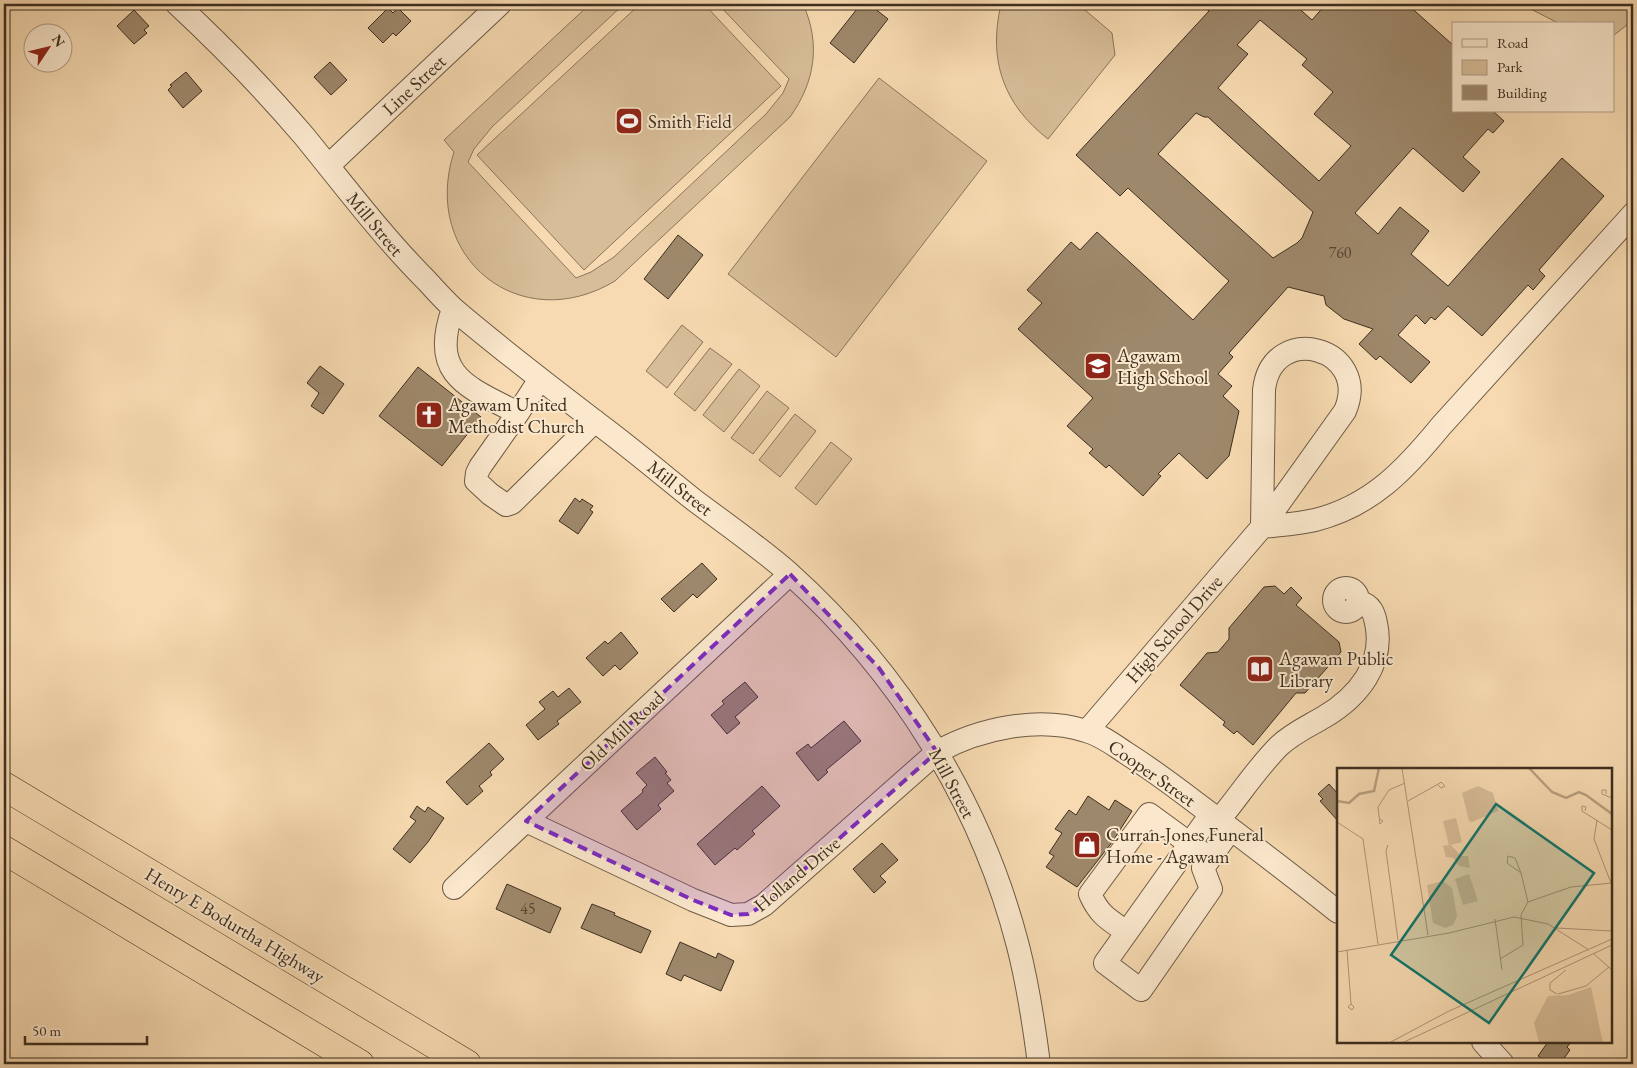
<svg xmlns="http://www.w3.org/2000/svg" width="1637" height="1068" font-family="'EB Garamond',serif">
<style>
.green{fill:#d7bd98;stroke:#8a765c}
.building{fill:#9e886b;stroke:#3d2f20;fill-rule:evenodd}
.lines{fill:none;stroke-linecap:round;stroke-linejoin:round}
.minor-casing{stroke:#6c5a44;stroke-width:24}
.highway-casing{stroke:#3d2f20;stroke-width:29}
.minor{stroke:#fae7cc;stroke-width:22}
.highway{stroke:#f7dab1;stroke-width:28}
.marked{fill:#7b2cbf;fill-opacity:0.2;stroke:#7b2cbf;stroke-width:4;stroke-dasharray:10 6;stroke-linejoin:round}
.labels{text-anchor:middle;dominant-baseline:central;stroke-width:4;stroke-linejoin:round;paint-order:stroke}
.number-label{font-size:16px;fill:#554533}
.street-label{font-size:19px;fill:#3d2f20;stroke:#fae7cc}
.poi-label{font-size:19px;fill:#3d2f20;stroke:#fae7cc;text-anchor:start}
.inset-river{fill:none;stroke:#b8a080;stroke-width:2.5}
.inset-road{fill:none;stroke:#ad9677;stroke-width:1}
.view{fill:#0f766e;fill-opacity:0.15;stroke:#0f766e;stroke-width:2.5}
.inset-edge{fill:none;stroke:#3d2f20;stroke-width:2.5}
</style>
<rect width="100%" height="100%" fill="#f7dab1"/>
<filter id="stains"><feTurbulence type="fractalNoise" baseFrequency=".004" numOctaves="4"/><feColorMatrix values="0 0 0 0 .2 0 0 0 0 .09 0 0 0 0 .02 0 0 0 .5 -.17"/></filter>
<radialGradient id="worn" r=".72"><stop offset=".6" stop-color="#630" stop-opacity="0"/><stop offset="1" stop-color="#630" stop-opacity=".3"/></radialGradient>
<path class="green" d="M590 4H624L492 127 474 149 468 162 576 278 591 272 614 257 766 114 783 93 789 79 718 4H803C821 44 815 82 790 117L615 281C520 338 420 257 454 152L444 140Z
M640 4H704L781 86 584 270 477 155Z
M1001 4H1078L1112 33 1115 55 1048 139C1003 104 988 60 1001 4Z
M1521 4H1633V20L1613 36V24H1560Z
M879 78 987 161 836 357 728 274Z
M682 325 703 342 667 388 646 371Z
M710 348 732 364 695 411 674 394Z
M739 369 760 386 724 432 703 415Z
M767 391 789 408 753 454 731 438Z
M795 414 816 431 780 477 759 460Z
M831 442 852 459 816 505 795 488Z"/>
<path class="building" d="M861 4H869L888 19 854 63 830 43Z
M1200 4H1294L1312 20 1326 4H1407L1453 45V111H1493L1504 121 1493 133 1488 129 1463 157 1480 172 1463 192 1413 148 1355 213 1378 234 1400 207 1429 231 1411 254 1448 286 1562 158 1604 196 1539 270 1545 276 1533 290 1528 285 1482 336 1448 306 1435 320 1431 317 1425 324 1416 315 1398 335 1430 362 1411 383 1380 356 1376 360 1359 344 1373 329 1344 319 1326 305 1324 296 1288 287 1229 353 1233 357 1218 374 1232 386 1223 396 1239 411 1229 456 1207 479 1179 453 1158 474 1161 476 1143 496 1109 465 1106 468 1089 453 1093 449 1067 426 1093 398 1018 329 1042 303 1027 290 1071 242 1080 250 1097 232 1193 320 1229 281 1128 188 1120 196 1076 155 1209 11ZM1260 20 1307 59 1302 65 1333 92 1314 114 1351 146 1319 181 1218 88 1248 54 1237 45ZM1196 113 1204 117H1208L1313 212 1302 238 1297 243 1273 258 1158 154Z
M388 8 393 13 398 8 411 21 396 36 393 33 383 43 368 28Z
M134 10 149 26 144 30 147 33 134 44 117 26Z
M330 62 347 80 331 95 314 77Z
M186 72 202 91 183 108 168 90 172 86 170 85Z
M678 235 703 255 668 299 644 279Z
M320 366 344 384 323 414 311 406 319 393 307 383Z
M418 367 481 417 442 466 379 416Z
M575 498 580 502 582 499 593 506 590 510 593 512 578 534 559 521Z
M702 563 717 579 697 598 693 594 674 612 661 599Z
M1275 586 1284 594 1291 587 1302 598 1296 605 1339 642 1341 652 1305 693H1296L1253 745 1237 731 1234 734 1223 725 1225 722 1180 685 1207 653 1218 652 1229 639V628L1264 587Z
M621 632 638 653 620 670 615 665 603 676 586 658 605 641 608 644Z
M745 682 758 697 735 717 740 723 727 734 711 715 724 704 722 701Z
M569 688 581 702 557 721 559 724 538 740 526 725 545 709 539 702 553 691 558 697Z
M844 721 861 741 826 770 828 772 818 781 796 753 808 744 811 748Z
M489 743 504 759 490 772 492 775 479 786 483 791 467 805 446 782Z
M655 757 667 772 665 773 671 780 667 783 674 791 658 805 661 809 637 830 621 811 643 792 642 790 647 785 636 773Z
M1329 784 1338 794V821L1320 801 1323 799 1318 794Z
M762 786 780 806 752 831 755 834 737 850 735 848 715 865 697 844Z
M1088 796 1109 810 1115 800 1132 811 1113 841 1077 887 1046 867 1054 856 1049 853 1062 833 1055 829 1069 810 1076 815Z
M417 806 425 812 428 807 444 818 428 842 410 863 393 849 416 821 410 817Z
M882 843 898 860 880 876 886 882 874 893 853 869Z
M507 884 561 908 550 933 496 909Z
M592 904 615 913 614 915 651 931 641 953 581 928Z
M680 942 716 958 718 953 734 961 721 991 684 975 681 981 666 974Z
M1548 1042H1571L1567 1047 1570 1050 1560 1064H1537L1541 1058 1538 1056Z"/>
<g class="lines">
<g class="minor-casing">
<path id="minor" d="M177 4C222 46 264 89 304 136 344 185 382 236 427 281 436 291 446 302 456 311 503 351 552 388 600 425 632 449 663 475 694 500 726 524 759 547 789 573 899 672 981 802 1018 946 1028 985 1034 1025 1039 1064
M328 166 500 4
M453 309C429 375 467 387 518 413L480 467 477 473 476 481 490 494 506 505 512 503 595 421
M518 413 540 379
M1262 527C1279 525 1298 524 1315 520 1371 506 1405 470 1441 426L1633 214
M1334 600a12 12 0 1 1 24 0a12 12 0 1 1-24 0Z
M1087 731 1262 527 1345 411C1372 348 1272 320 1264 390L1262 527
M1211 814 1105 963 1141 990 1211 889 1203 868 1231 829
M1219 820C1239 796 1257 768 1279 746 1293 733 1309 726 1324 717 1358 697 1385 664 1376 623 1374 612 1370 603 1357 602
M526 821 693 900 731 915 748 914 764 905 937 752C980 728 1039 716 1086 731 1101 735 1114 745 1126 753 1148 767 1170 783 1191 799 1240 836 1290 873 1338 912
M454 888 790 574
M1127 932C1109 920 1099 915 1090 894L1149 814 1201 852
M1483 1042 1503 1064"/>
</g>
<g class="highway-casing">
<path id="highway" d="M4 786 467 1064
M4 850 360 1064"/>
</g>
<use href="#minor" class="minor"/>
<use href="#highway" class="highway"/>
</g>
<path class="marked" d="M790 574 879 668 937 752 764 905 748 914 731 915 693 900 526 821Z"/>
<defs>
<g id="stadium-square" transform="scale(1.4375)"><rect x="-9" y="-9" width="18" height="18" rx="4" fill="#8f2418" stroke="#fae7cc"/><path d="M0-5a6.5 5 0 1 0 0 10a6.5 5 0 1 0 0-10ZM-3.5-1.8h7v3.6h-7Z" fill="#fff"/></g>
<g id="school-square" transform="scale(1.4375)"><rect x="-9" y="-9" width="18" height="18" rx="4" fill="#8f2418" stroke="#fae7cc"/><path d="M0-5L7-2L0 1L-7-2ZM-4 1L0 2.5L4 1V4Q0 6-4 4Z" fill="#fff"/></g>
<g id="church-square" transform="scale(1.4375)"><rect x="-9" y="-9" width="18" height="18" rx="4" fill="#8f2418" stroke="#fae7cc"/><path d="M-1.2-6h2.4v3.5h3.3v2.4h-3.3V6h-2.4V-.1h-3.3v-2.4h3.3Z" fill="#fff"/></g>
<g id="library-square" transform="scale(1.4375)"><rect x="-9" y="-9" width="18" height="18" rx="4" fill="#8f2418" stroke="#fae7cc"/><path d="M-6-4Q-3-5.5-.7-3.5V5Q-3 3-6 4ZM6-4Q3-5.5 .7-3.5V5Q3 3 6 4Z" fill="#fff"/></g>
<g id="shop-square" transform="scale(1.4375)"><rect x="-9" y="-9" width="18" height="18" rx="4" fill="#8f2418" stroke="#fae7cc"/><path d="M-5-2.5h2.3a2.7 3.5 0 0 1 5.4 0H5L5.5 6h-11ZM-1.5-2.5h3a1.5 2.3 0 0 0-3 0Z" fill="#fff"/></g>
</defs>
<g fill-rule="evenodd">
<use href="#stadium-square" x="629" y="121"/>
<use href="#school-square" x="1098" y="366"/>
<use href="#church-square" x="429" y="415"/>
<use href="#library-square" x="1260" y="669"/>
<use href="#shop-square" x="1087" y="845"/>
</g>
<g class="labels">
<g class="number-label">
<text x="1340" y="252">760</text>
<text x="528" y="908">45</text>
</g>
<g class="street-label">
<text transform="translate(414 85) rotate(-43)">Line Street</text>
<text transform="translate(375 224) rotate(50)">Mill Street</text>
<text transform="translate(680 488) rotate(38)">Mill Street</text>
<text transform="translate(1174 629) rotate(-49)">High School Drive</text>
<text transform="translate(622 731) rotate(-43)">Old Mill Road</text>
<text transform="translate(1152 773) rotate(35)">Cooper Street</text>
<text transform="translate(952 783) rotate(62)">Mill Street</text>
<text transform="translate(797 874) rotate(-40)">Holland Drive</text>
<text transform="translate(235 925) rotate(31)">Henry E Bodurtha Highway</text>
</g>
<g class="poi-label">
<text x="648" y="121">Smith Field</text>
<text x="1117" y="355">Agawam<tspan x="1117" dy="22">High School</tspan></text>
<text x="448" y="404">Agawam United<tspan x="448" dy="22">Methodist Church</tspan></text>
<text x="1279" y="658">Agawam Public<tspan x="1279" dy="22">Library</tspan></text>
<text x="1106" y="834">Curran-Jones Funeral<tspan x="1106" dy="22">Home - Agawam</tspan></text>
</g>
</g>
<g transform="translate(1337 768)">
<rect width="275" height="275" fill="#f7dab1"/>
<path d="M141 18 156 25 161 43 135 54 132 53 125 25ZM119 50 125 74 114 77 124 88H131L133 100 122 98 116 90 109 89 106 78 112 77 106 53ZM132 106 141 133 126 137 118 111ZM106 113 115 120 120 148 116 157 108 160 96 155 90 117ZM254 219 266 275H202L197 255 211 228 231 227Z" fill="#d7bd98"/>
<path class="inset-river" d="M192 0 215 24 229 30 242 24 249 27 275 46M0 33 12 35 22 26 37 23 42 0"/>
<path class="inset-road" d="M65 0 91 167M269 26V22H265V26L275 30M71 33 103 15 104 14 108 18 104 20 100 16M248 43 249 39 245 38V43L275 62M43 51 46 53 43 56 41 39 52 22 68 15M260 52 257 71 274 115M0 54 26 71 41 176M51 77 49 83 61 172M184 105 170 95 171 88 178 90 184 105 191 134M158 151 165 202M220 160 275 163M10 182 14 236 11 239 15 242 17 239 14 236M0 184 112 165 177 149 211 156 252 182M257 186 275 202M163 191 186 177 184 147 191 134 234 119 275 115M220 226 213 222V215L229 202M221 226 249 218 272 199M52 275 112 243 275 171M65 275 275 177"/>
<path class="view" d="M159 36 257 105 152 255 54 187Z"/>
<rect width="275" height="275" class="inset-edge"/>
</g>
<rect width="1637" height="1068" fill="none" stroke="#f7dab1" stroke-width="20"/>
<rect x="5" y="5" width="1627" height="1058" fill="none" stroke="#3d2f20" stroke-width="2.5"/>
<rect x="10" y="10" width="1617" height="1048" fill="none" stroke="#3d2f20"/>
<rect x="1452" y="22" width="162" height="90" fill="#fae7cc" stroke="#ae9d87"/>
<rect x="1462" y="39" width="25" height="8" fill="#fae7cc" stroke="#ae9d87"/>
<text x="1497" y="48" font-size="15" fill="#3d2f20">Road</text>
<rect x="1462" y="60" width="25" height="15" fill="#d7bd98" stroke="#ae9d87"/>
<text x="1497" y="72" font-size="15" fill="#3d2f20">Park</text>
<rect x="1462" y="85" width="25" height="15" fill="#9e886b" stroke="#ae9d87"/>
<text x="1497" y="98" font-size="15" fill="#3d2f20">Building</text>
<g transform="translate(48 48) rotate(55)"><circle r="24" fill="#fae7cc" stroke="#ae9d87"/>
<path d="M0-4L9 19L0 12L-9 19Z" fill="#8f2418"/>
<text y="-8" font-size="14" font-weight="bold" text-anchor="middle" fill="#3d2f20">N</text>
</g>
<path d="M25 1036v8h122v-8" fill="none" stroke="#3d2f20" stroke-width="2.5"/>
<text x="32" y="1036" font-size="15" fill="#3d2f20" stroke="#fae7cc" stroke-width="4" paint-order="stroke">50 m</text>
<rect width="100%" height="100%" filter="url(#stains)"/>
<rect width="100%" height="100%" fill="url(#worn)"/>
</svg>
